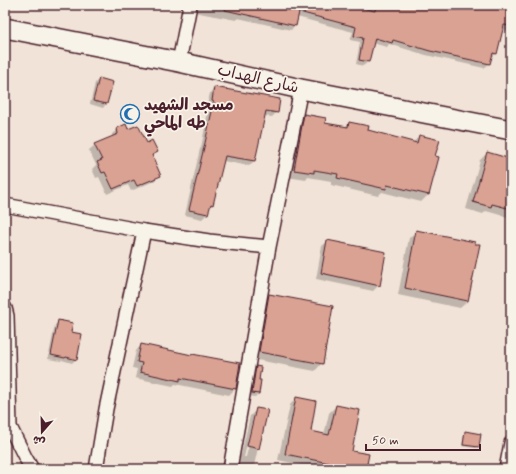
<svg xmlns="http://www.w3.org/2000/svg" width="516" height="474" font-family="Mynerve,'Playpen Sans Arabic',sans-serif">
<style>
.shadow{fill:#0003;fill-rule:evenodd}
.building{fill:#daa293;stroke:#4a1f2b}
.lines{fill:none;stroke-linecap:round;stroke-linejoin:round}
.street-casing{stroke:#4a1f2b;stroke-width:16}
.secondary-casing{stroke:#4a1f2b;stroke-width:22}
.street{stroke:#f7f3e8;stroke-width:13}
.secondary{stroke:#f7f3e8;stroke-width:19}
.labels{text-anchor:middle;dominant-baseline:central;stroke-width:3.5;stroke-linejoin:round;paint-order:stroke}
.street-label{font-size:16px;fill:#4a1f2b;stroke:#f7f3e8}
.poi-label{font-size:16px;font-weight:bold;fill:#4a1f2b;stroke:#f7f3e8;text-anchor:start}
</style>
<rect width="100%" height="100%" fill="#f1e3d7"/>
<filter id="ink" filterUnits="userSpaceOnUse"><feTurbulence type="fractalNoise" baseFrequency=".025" numOctaves="2"/><feDisplacementMap in="SourceGraphic" scale="8" xChannelSelector="R" yChannelSelector="G"/><feConvolveMatrix kernelMatrix="1 2 1 2 8 2 1 2 1" color-interpolation-filters="sRGB"/></filter>
<g filter="url(#ink)">
<path class="shadow" d="M193 5H511V32L502 29 496 54 491 58H490L489 64 484 68 426 55 389 44 387 47 372 43 368 62 363 66 356 64 360 42 350 40 353 32 297 17 295 25 291 30 238 18 236 20 194 12Z
M99 79 112 82 106 104 103 108 90 104 95 83Z
M214 88 277 112 272 117 264 116 254 161 249 166 223 161 212 205 209 208 207 214 202 219 185 215 200 149 201 148 209 106H207L210 93Z
M305 115 324 124 344 128 349 123 367 131 413 143 419 136 434 156 438 157 428 195 421 202 382 192 378 196 331 185V181L308 177 306 180 287 177 297 122Z
M118 129 128 130 157 152 152 157 160 175 154 181 131 191 128 185 107 194 99 177 96 178 92 169 96 165 89 150 95 145 112 137V134Z
M487 153 511 160V218L486 211 483 214 466 209 480 160Z
M416 231 468 301 460 308 398 295 409 238Z
M328 241 379 285 373 291 316 279 322 246Z
M269 295 322 363 315 371 252 359 262 302Z
M59 321 70 332 76 359 72 363 62 360 61 361 48 359 55 325Z
M141 345 239 364 235 389 229 395 175 384 173 386 135 378 137 369 132 368 136 351Z
M256 368 258 394 255 397 249 396 253 371Z
M296 398 309 432 324 435 329 413 336 406 351 452 365 469H320L278 460 290 405Z
M257 409 266 411 254 466 263 469H235L237 459 241 455 250 416ZM254 415H256L246 457H244Z
M466 432 478 446 476 448 462 446 464 434Z"/>
<path class="building" d="M226 5H350L375 11 376 5H511V26L504 25 497 54 493 53 490 64 430 51 393 40 392 43 375 38 369 62 359 60 363 38 354 36 356 27 299 12 296 26 225 10Z
M99 78 113 82 107 104 93 101Z
M214 87 280 99 278 113 266 111 255 161 225 156 213 205 211 204 208 214 189 210 205 143 214 102 212 101Z
M304 114 326 118 325 123 348 127 349 122 369 126 368 130 417 143 419 135 440 140 435 156 439 157 429 195 387 185 386 189 337 178 338 174 314 170V173L294 170Z
M126 124 128 129 138 125 147 143 152 140 158 152 152 155 161 176 137 186 134 180 113 189 105 172 102 173 97 162 102 160 94 144 118 134 117 128Z
M487 152 511 159V209L492 204 491 207 473 202Z
M416 230 475 242V244H480L468 301 405 288Z
M327 240 386 252 380 286 321 273Z
M269 294 333 306 323 364 259 352Z
M58 320 73 323 71 332 82 334 77 360 66 357 65 358 51 355Z
M141 344 192 355V354L240 363 236 389 180 378V381L140 372 142 363 137 362Z
M256 366 261 367 259 380H261L259 394 252 393Z
M296 397 316 401 311 431 329 435 336 405 360 410 352 451 369 454 366 469H358L285 454Z
M256 408 268 410 259 449 247 446Z
M465 431 481 434 479 447 463 445Z"/>
<g class="lines">
<g class="street-casing">
<path id="street" d="M179 62 190 5
M5 205 144 231
M5 308 7 316 10 427 25 457 32 469
M96 469 106 409 144 231 209 241 269 247
M230 469 269 247 301 89
M506 469 511 443"/>
</g>
<g class="secondary-casing">
<path id="secondary" d="M5 28 179 62 301 89 511 130"/>
</g>
<use href="#street" class="street"/>
<use href="#secondary" class="secondary"/>
</g>
</g>
<defs>
<g id="mosque-ring" transform="scale(1)"><circle r="9.5" fill="#f7f3e8" stroke="#1f6fb2" stroke-width="1.5"/><path d="M3.5-4.9A6 6 0 1 0 3.5 4.9A5 5 0 1 1 3.5-4.9Z" fill="#1f6fb2"/></g>
</defs>
<g fill-rule="evenodd">
<use href="#mosque-ring" x="130" y="114"/>
</g>
<g class="labels">
<g class="street-label">
<text transform="translate(258 79) rotate(13)">شارع الهداب</text>
</g>
<g class="poi-label">
<text x="144" y="105">مسجد الشهيد<tspan x="144" dy="18">طه الماحي</tspan></text>
</g>
</g>
<rect width="516" height="474" fill="none" stroke="#f7f3e8" stroke-width="20"/>
<rect x="10" y="10" width="496" height="454" fill="none" stroke="#4a1f2b" stroke-width="1.5" filter="url(#ink)"/>
<g transform="translate(42 432) rotate(200)" stroke="#f7f3e8" stroke-width="3" paint-order="stroke">
<path d="M0-3L7 15L0 10L-7 15Z" fill="#4a1f2b"/>
<text y="-6" font-size="11" font-weight="bold" text-anchor="middle" fill="#4a1f2b">ش</text>
</g>
<path d="M366 444v6h114v-6" fill="none" stroke="#4a1f2b" stroke-width="2"/>
<text x="372" y="444" font-size="12" fill="#4a1f2b" stroke="#f7f3e8" stroke-width="3" paint-order="stroke">50 m</text>
</svg>
